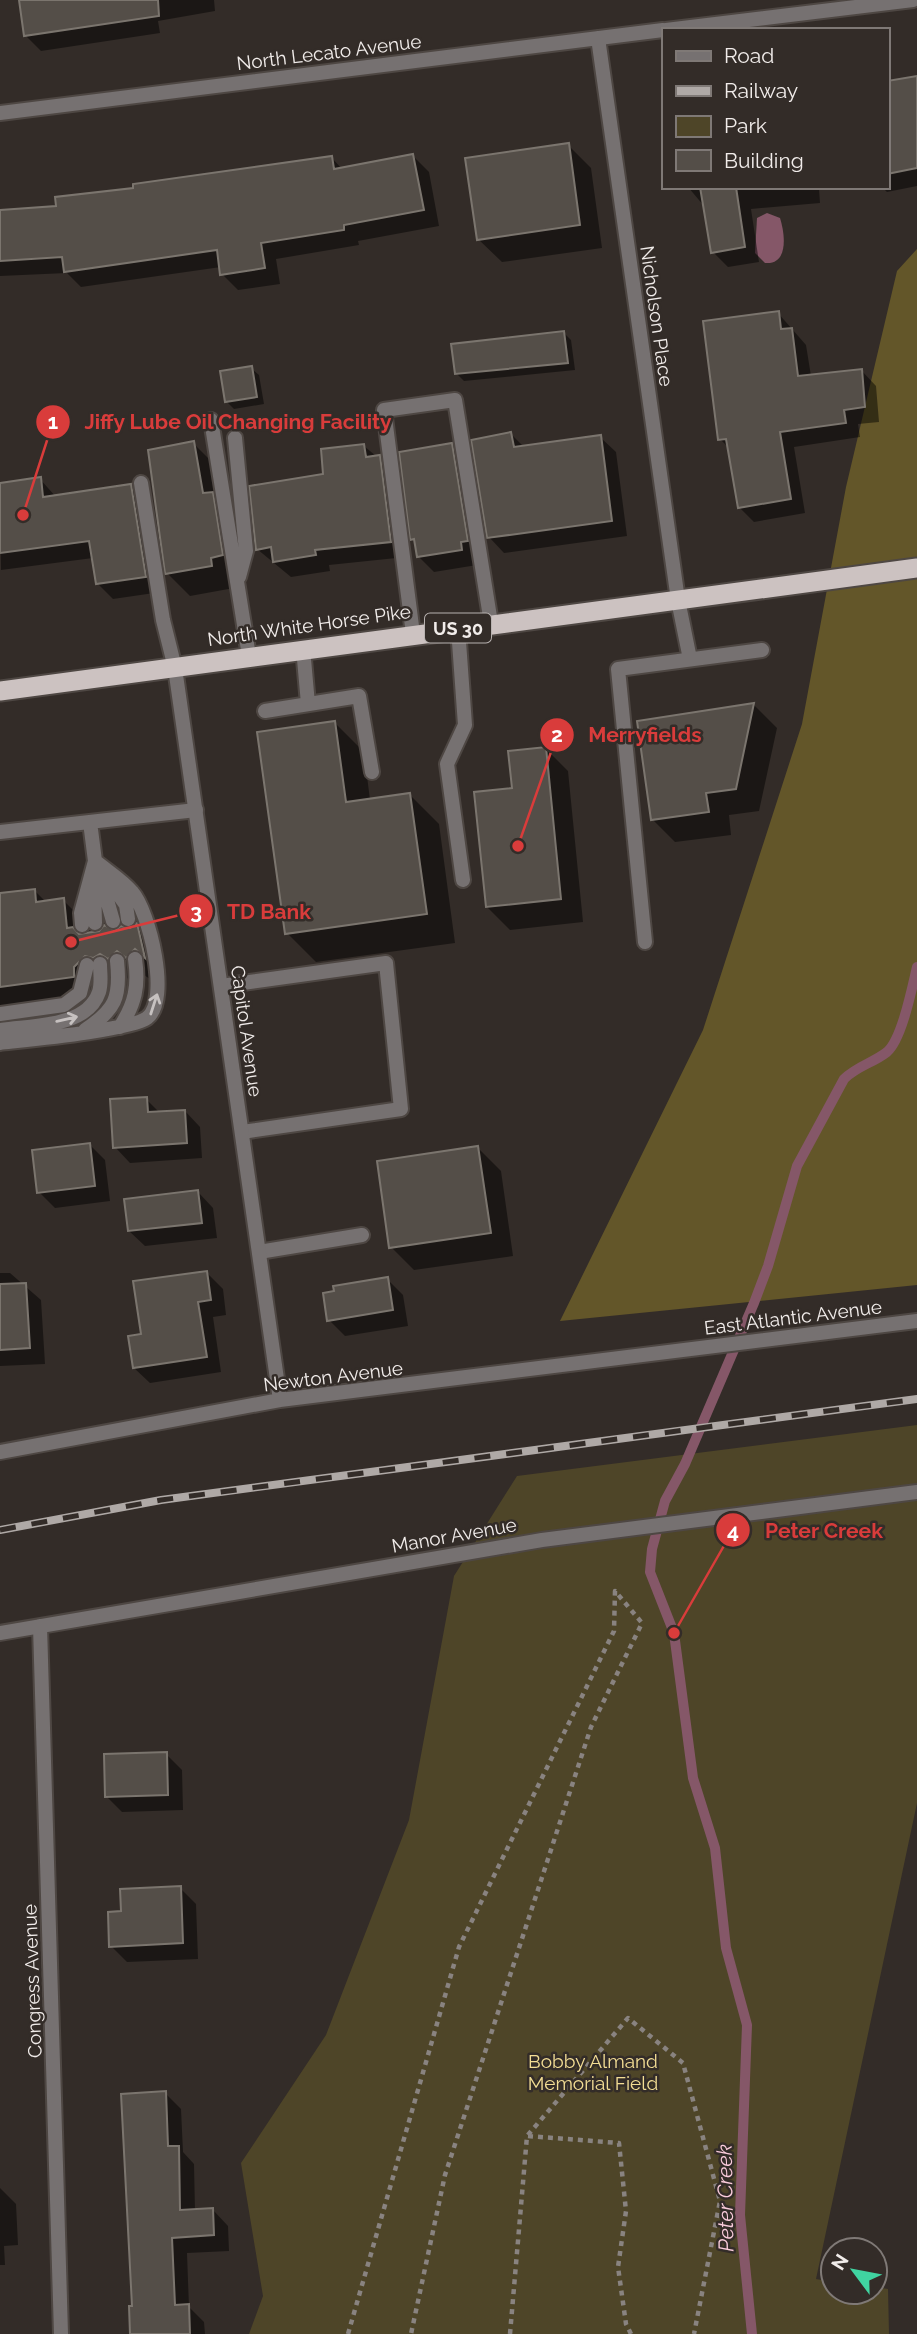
<svg xmlns="http://www.w3.org/2000/svg" width="917" height="2334" font-family="Raleway,sans-serif">
<style>
.green{fill:#4e4528}
.forest{fill:#635629}
.water{fill:#855768}
.shadow{fill:#0007}
.lines{fill:none;stroke-linecap:round;stroke-linejoin:round}
.stream{stroke:#855768;stroke-width:10}
.building{fill:#544e48;stroke:#7b756e;stroke-width:2}
.service-casing{stroke:#4e4743;stroke-width:18}
.minor-casing{stroke:#4e4743;stroke-width:18}
.tertiary-casing{stroke:#4e4743;stroke-width:18}
.trunk-casing{stroke:#4e4743;stroke-width:23}
.path{stroke:#898380;stroke-width:4.5;stroke-dasharray:5 5;stroke-linecap:butt}
.service{stroke:#767171;stroke-width:14}
.minor{stroke:#767171;stroke-width:14}
.tertiary{stroke:#767171;stroke-width:14}
.trunk{stroke:#ccc2c1;stroke-width:19}
.rail-casing{stroke:#afa9a6;stroke-width:8}
.rail{stroke:#332c28;stroke-width:5;stroke-dasharray:16;stroke-linecap:butt}
.oneway{stroke:#c6c1c0}
.labels{text-anchor:middle;dominant-baseline:central;stroke-width:5;stroke-linejoin:round;paint-order:stroke}
.shield{fill:#332c28;stroke:#b8b2b0;stroke-width:2}
.shield-label{font-size:18px;font-weight:bold;fill:#f1ecea}
.street-label{font-size:19px;fill:#f1ecea;stroke:#332c28}
.park-label{font-size:19px;fill:#f3dd94;stroke:#332c28}
.water-label{font-size:21px;font-style:italic;fill:#fbccdc;stroke:#332c28}
.leader{fill:none;stroke:#d93c3b;stroke-width:2.5}
.callout-dot{fill:#d93c3b;stroke:#332c28;stroke-width:2.5}
.mark-label{font-size:21px;text-anchor:middle;font-weight:bold;fill:#fff}
.callout-label{font-size:21px;text-anchor:middle;font-weight:bold;fill:#d93c3b;stroke:#332c28;stroke-width:5;stroke-linejoin:round;paint-order:stroke}
</style>
<rect width="100%" height="100%" fill="#332c28"/>
<path class="green" d="M917 1425V1803L816 2279 833 2282V2292H875V2287L888 2289 889 2334H249L263 2296 241 2163 326 2035 409 1820 454 1576 517 1476Z"/>
<path class="forest" d="M917 249V1285L560 1321 703 1030 802 724 846 487 897 271Z"/>
<path class="water" d="M767 213 780 218C785 234 789 265 765 263L755 253 757 218Z"/>
<path class="shadow" d="M18 0H214L215 11 158 21 160 33 41 51 25 35 22 3Z
M917 78V186L887 192 882 187H887V82Z
M568 145 591 168 602 248 502 262 478 239Z
M413 156 429 172 439 226 358 241 359 245 276 259 280 284 238 290 222 274 221 267 81 287 67 273 0 276V211L58 208 135 190 332 158 342 169Z
M688 187H825L819 189 820 203 751 209 759 262 728 267 713 252 704 206Z
M778 313 806 345 811 376 861 370 876 386 879 422 858 424 860 437 794 447 805 513 754 522 739 507 730 449 720 439Z
M564 333 571 340 575 370 464 381 456 373Z
M251 368 259 375 264 404 234 409 226 401Z
M511 434 524 447 600 437 616 452 627 536 504 553 489 537Z
M193 443 216 466 223 504 235 516 245 578 234 588 190 596 167 573Z
M452 445 467 460 477 565 434 572 418 556 416 543 412 539Z
M364 446 395 472 406 557 329 565 330 571 291 577 257 549 325 476Z
M40 479 56 497 131 486 147 502 161 592 113 599 97 583 93 558 1 570 0 484Z
M754 705 777 728 759 811 729 815 731 835 675 842 652 819 639 722Z
M335 723 364 752 370 800 409 794 439 824 455 943 316 962 287 933Z
M545 748 568 771 583 922 510 930 487 907 514 789Z
M34 890 46 902 63 900 86 923 88 935 130 930 136 925 159 948 166 977 159 971 150 979 141 973 132 981 125 977 117 980 109 978 96 990V1000L0 1012V907Z
M146 1099 160 1113 185 1111 200 1127 202 1158 130 1163 115 1147Z
M89 1144 105 1160 110 1201 55 1208 39 1192Z
M478 1148 501 1171 513 1256 414 1270 391 1247Z
M198 1192 213 1208 217 1238 145 1246 129 1231Z
M0 1273H10L41 1300 45 1364 0 1366Z
M207 1273 223 1289 226 1315 213 1317 221 1372 150 1383 134 1368 143 1335Z
M387 1279 403 1295 408 1326 345 1336 329 1320Z
M166 1754 182 1770 183 1810 122 1812 106 1796Z
M180 1888 196 1904 198 1959 127 1962 111 1946 123 1913Z
M165 2093 181 2109 183 2152 194 2164 195 2211 213 2210 228 2226 229 2251 187 2253 189 2307 204 2322 205 2334H132Z
M0 2188 16 2204 18 2245 4 2246 5 2265H0Z"/>
<g class="lines">
<path class="stream" d="M752 2334 740 2215 747 2025 726 1948 715 1848 693 1778 674 1633 650 1572 652 1549 665 1501 685 1464 754 1303 768 1266 797 1166 844 1079C857 1066 873 1063 887 1052 902 1039 912 988 917 967"/>
</g>
<path class="building" d="M19 0H158L159 16 24 36Z
M917 76V168L887 174V81Z
M569 143 580 225 477 240 465 158Z
M413 154 424 210 344 225V230L261 243 265 268 220 275 217 250 64 272 62 257 0 261V210L56 206 55 197 133 188V184L332 156 334 169Z
M700 187H736L745 247 711 253Z
M779 311 781 329 792 328 798 376 862 369 865 407 844 410 846 423 780 432 791 499 738 508 726 439 718 440 703 321Z
M564 331 568 363 455 374 451 344Z
M252 366 257 397 225 402 220 371Z
M511 432 514 447 601 435 612 521 487 538 471 440Z
M194 441 203 493 213 492 223 555 211 558 212 566 165 574 148 450Z
M452 443 468 541 461 542 462 550 417 557 414 539 410 540 399 452Z
M364 444 366 457 380 455 391 542 315 550 316 555 273 562 271 547 256 550 249 486 323 474 321 449Z
M41 477 43 497 131 484 146 577 96 584 89 541 0 553V483Z
M754 703 736 789 706 793 709 812 651 820 637 721Z
M335 721 346 802 410 793 427 914 285 934 257 732Z
M546 747 561 899 486 907 474 792 512 788 508 751Z
M35 889 36 902 64 898 67 928 73 927 79 934 99 931 104 925 115 930 121 926 130 928 137 923 145 958 135 949 126 958 117 951 108 959 100 954 93 958 85 956 74 967V977L0 987V893Z
M147 1097 148 1112 185 1110 187 1143 113 1148 110 1099Z
M90 1143 95 1186 37 1193 32 1150Z
M478 1146 491 1233 389 1248 377 1161Z
M198 1190 202 1223 128 1231 124 1199Z
M207 1271 211 1300 198 1302 207 1357 133 1368 128 1336 141 1334 133 1281Z
M388 1277 393 1310 327 1321 323 1293 334 1291 333 1286Z
M26 1283 30 1348 0 1350V1284Z
M167 1752 168 1795 105 1797 104 1754Z
M181 1886 183 1943 109 1947 108 1912 121 1911 120 1889Z
M166 2091 168 2146H179L180 2210 213 2208 214 2235 172 2238 175 2305 189 2304 190 2334H130L129 2306H132L121 2094Z"/>
<g class="lines">
<g class="service-casing">
<path id="service" d="M211 420 249 656
M235 438 246 551 239 577
M141 483 163 620 175 668
M678 600 690 659
M458 628 465 725 447 764 463 880
M413 634 384 410 455 400 491 623
M303 648 308 704
M265 711 359 696 372 772
M0 832 196 810
M106 877 126 905 128 919
M101 879 113 921
M94 884 95 923
M82 925 81 913 95 861
M645 942 618 669 762 650
M221 986 386 963 401 1109 242 1132
M0 1014 64 1005 80 993 87 965
M120 1027C135 1004 139 986 135 959
M0 1030C32 1025 87 1028 99 992 102 983 100 973 100 964
M85 1030C115 1010 121 998 117 961
M0 1043C26 1040 131 1030 147 1018 171 1000 149 911 132 892 122 880 107 871 95 861L90 822
M259 1252 362 1235"/>
</g>
<g class="minor-casing">
<path id="minor" d="M666 30 913 0
M598 38 678 600
M0 113 663 30"/>
</g>
<g class="tertiary-casing">
<path id="tertiary" d="M175 668 280 1400
M0 1452 280 1400 917 1321
M40 1626 61 2334
M0 1633 542 1540 917 1492"/>
</g>
<g class="trunk-casing">
<path id="trunk" d="M0 691 917 568"/>
</g>
<path class="path" d="M528 2136 619 2143 626 2211 618 2267 626 2324 631 2334
M348 2334 459 1947 614 1631 615 1591 642 1623 591 1727 445 2175 411 2334
M510 2334 527 2136 628 2018 683 2063 720 2201 694 2334"/>
<use href="#service" class="service"/>
<use href="#minor" class="minor"/>
<use href="#tertiary" class="tertiary"/>
<use href="#trunk" class="trunk"/>
<g class="rail-casing">
<path id="rail" d="M0 1530 161 1500 917 1399"/>
</g>
<use href="#rail" class="rail"/>
</g>
<defs><path id="oneway-shaft" d="M-6 0H5M1.5-3L5.5 0L1.5 3" fill="none" stroke-width="1.6" stroke-linecap="round" stroke-linejoin="round" transform="scale(1.75)"/></defs>
<g class="oneway">
<use href="#oneway-shaft" transform="translate(154 1004) rotate(-72)"/>
<use href="#oneway-shaft" transform="translate(67 1019) rotate(-13)"/>
</g>
<g class="labels">
<rect class="shield" x="425" y="613.5" width="66" height="29" rx="5"/>
<g class="shield-label">
<text x="458" y="628">US 30</text>
</g>
<g class="street-label">
<text transform="translate(329 52) rotate(-7)">North Lecato Avenue</text>
<text transform="translate(657 316) rotate(82)">Nicholson Place</text>
<text transform="translate(309 625) rotate(-8)">North White Horse Pike</text>
<text transform="translate(247 1031) rotate(82)">Capitol Avenue</text>
<text transform="translate(793 1317) rotate(-7)">East Atlantic Avenue</text>
<text transform="translate(333 1376) rotate(-7)">Newton Avenue</text>
<text transform="translate(454 1535) rotate(-10)">Manor Avenue</text>
<text transform="translate(32 1981) rotate(-92)">Congress Avenue</text>
</g>
<g class="park-label">
<text x="593" y="2061">Bobby Almand<tspan x="593" dy="22">Memorial Field</tspan></text>
</g>
<g class="water-label">
<text transform="translate(725 2198) rotate(-91)">Peter Creek</text>
</g>
</g>
<path class="leader" d="M23 515L53 422M518 846L557 735M71 942L196 911M674 1633L733 1530"/>
<g class="callout-dot">
<circle cx="23" cy="515" r="7"/>
<circle cx="518" cy="846" r="7"/>
<circle cx="71" cy="942" r="7"/>
<circle cx="674" cy="1633" r="7"/>
<circle cx="53" cy="422" r="18"/>
<circle cx="557" cy="735" r="18"/>
<circle cx="196" cy="911" r="18"/>
<circle cx="733" cy="1530" r="18"/>
</g>
<g class="mark-label">
<text x="53" y="429">1</text>
<text x="557" y="742">2</text>
<text x="196" y="919">3</text>
<text x="733" y="1538">4</text>
</g>
<g class="callout-label">
<text x="238" y="429">Jiffy Lube Oil Changing Facility</text>
<text x="645" y="742">Merryfields</text>
<text x="269" y="919">TD Bank</text>
<text x="824" y="1538">Peter Creek</text>
</g>
<rect x="662" y="28" width="228" height="161" fill="#332c28" stroke="#7f7976" stroke-width="2"/>
<rect x="676" y="51" width="35" height="10" fill="#767171" stroke="#7f7976" stroke-width="2"/>
<text x="724" y="63" font-size="21" fill="#f1ecea">Road</text>
<rect x="676" y="86" width="35" height="10" fill="#afa9a6" stroke="#7f7976" stroke-width="2"/>
<text x="724" y="98" font-size="21" fill="#f1ecea">Railway</text>
<rect x="676" y="116" width="35" height="21" fill="#4e4528" stroke="#7f7976" stroke-width="2"/>
<text x="724" y="133" font-size="21" fill="#f1ecea">Park</text>
<rect x="676" y="150" width="35" height="21" fill="#544e48" stroke="#7f7976" stroke-width="2"/>
<text x="724" y="168" font-size="21" fill="#f1ecea">Building</text>
<g transform="translate(854 2271) rotate(302)"><circle r="33" fill="#332c28" stroke="#7f7976" stroke-width="2"/>
<path d="M0-5L12 26L0 18L-12 26Z" fill="#40d4a1"/>
<text y="-10" font-size="19" font-weight="bold" text-anchor="middle" fill="#f1ecea">N</text>
</g>
</svg>
